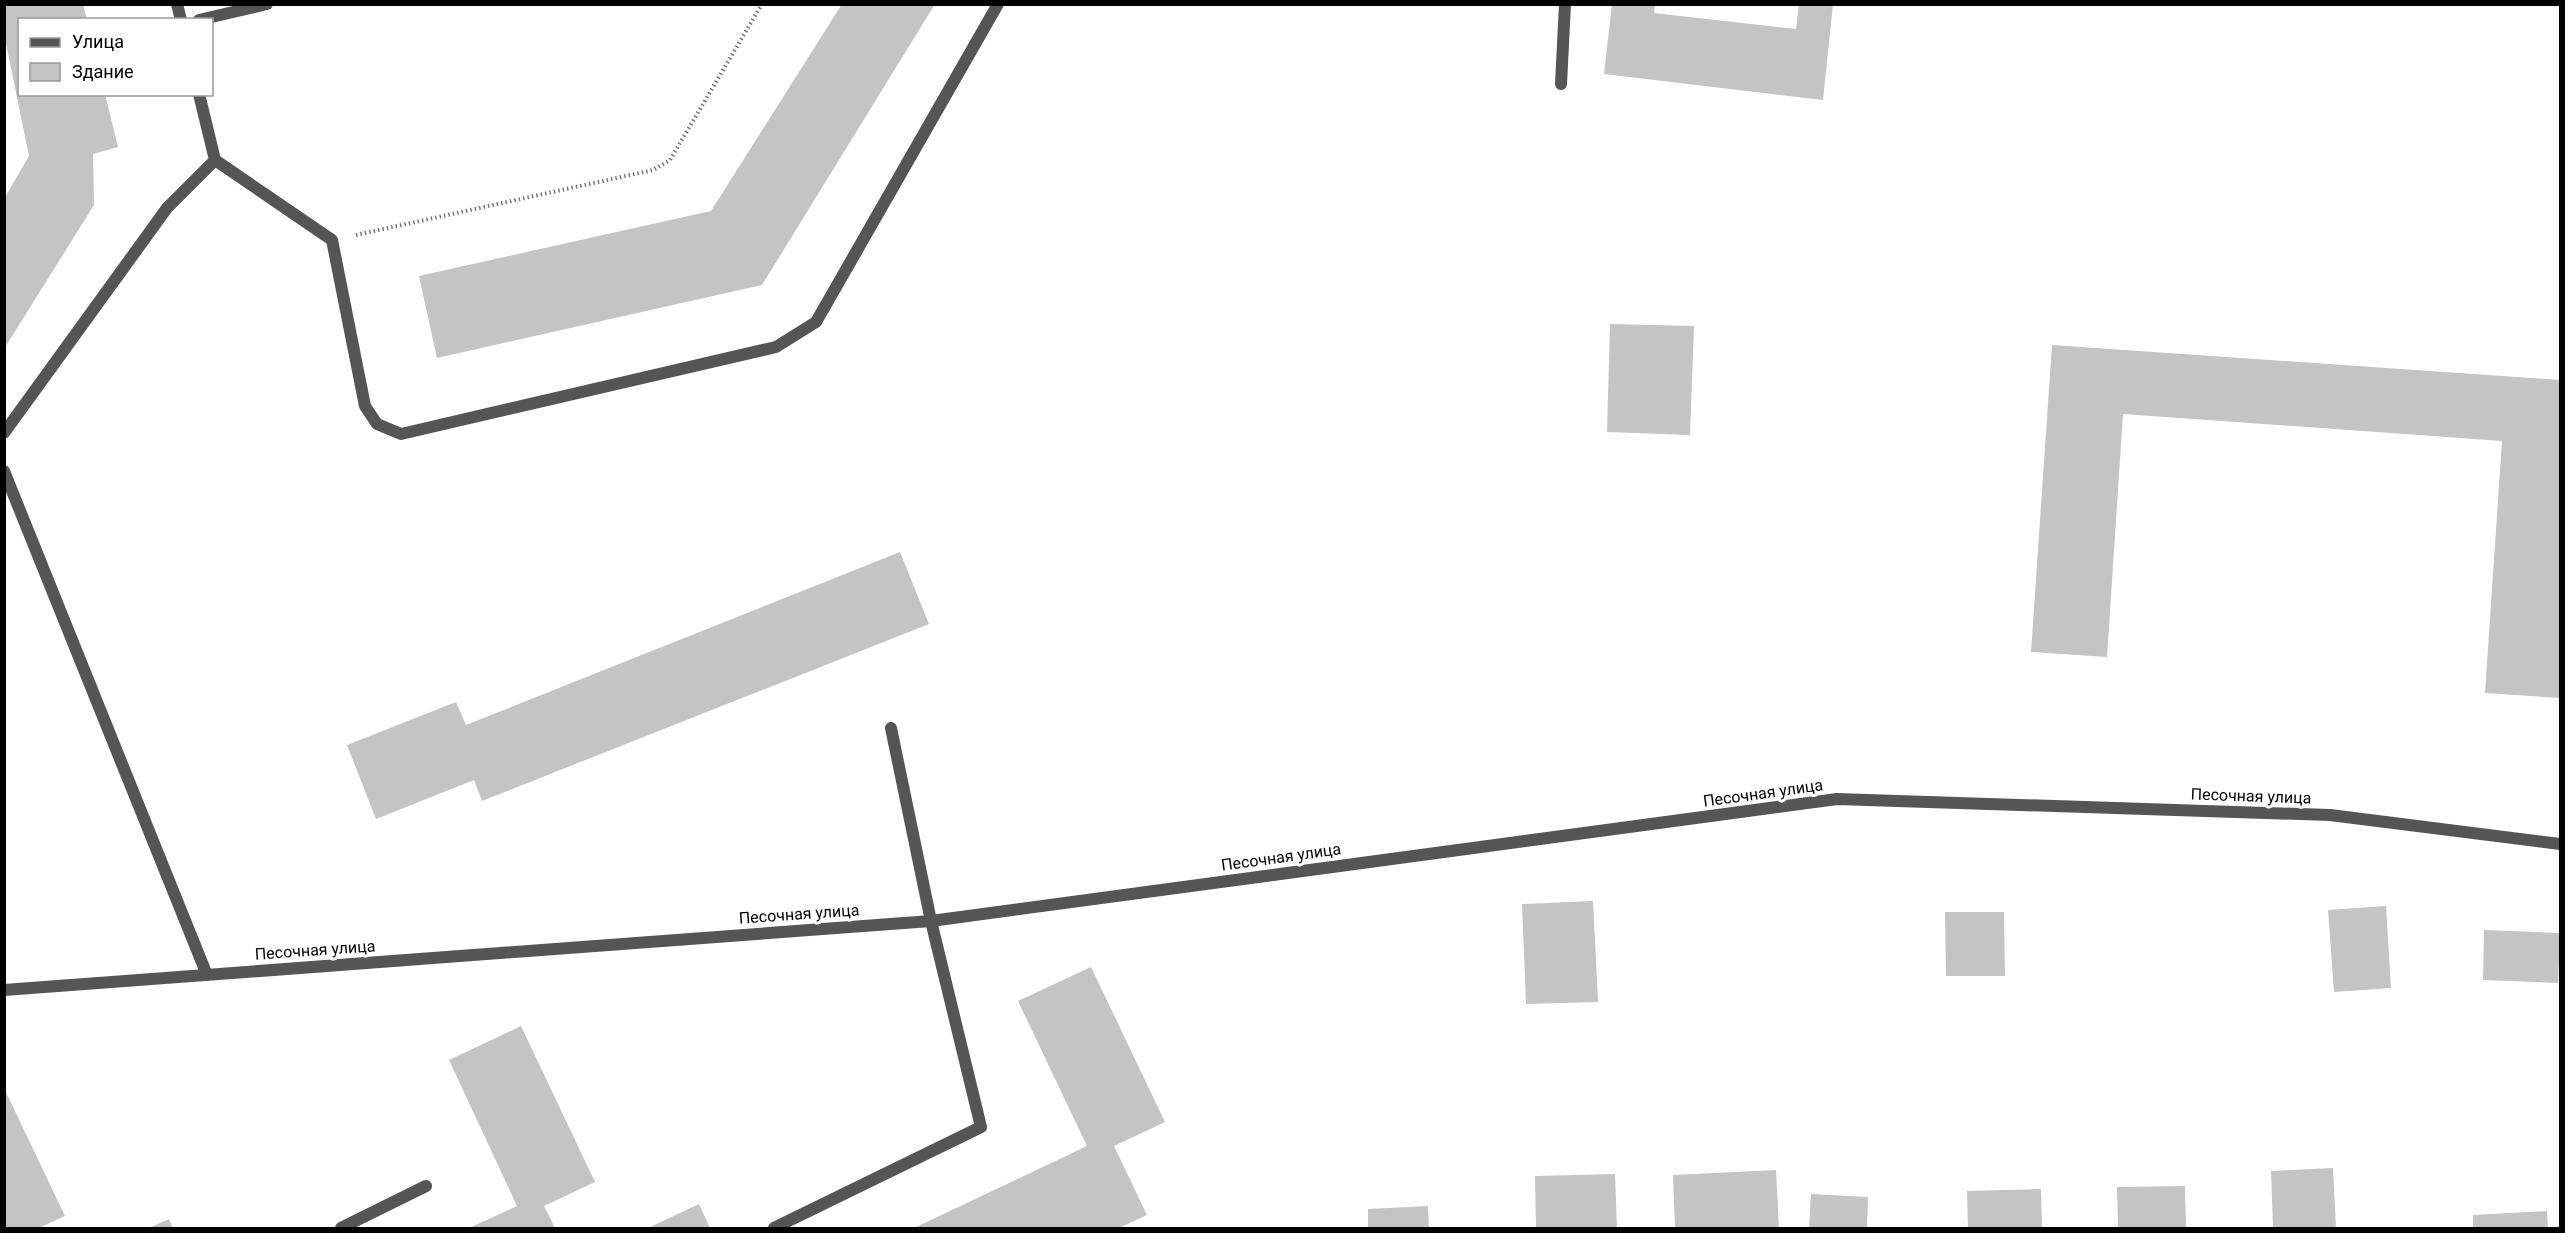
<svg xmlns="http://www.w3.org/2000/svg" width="2565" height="1233" font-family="Roboto,sans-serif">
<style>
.building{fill:#c4c4c4}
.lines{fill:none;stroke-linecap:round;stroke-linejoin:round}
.path{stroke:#777;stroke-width:4;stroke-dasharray:1.5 3;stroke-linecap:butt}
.service{stroke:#555;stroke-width:12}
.minor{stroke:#555;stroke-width:12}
.labels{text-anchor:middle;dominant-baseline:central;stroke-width:6;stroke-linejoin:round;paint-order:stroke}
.street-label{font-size:16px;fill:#000;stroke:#fff}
</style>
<rect width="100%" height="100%" fill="#fff"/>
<path class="building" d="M4 4H83L87 20H20V94H105L118 147 93 154 94 205 4 349V199L29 156 4 34Z
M842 4H935L762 285 437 358 419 276 711 211Z
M1612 4H1655L1654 13 1796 29 1799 4H1833L1823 100 1604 74Z
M1610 324 1694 326 1690 435 1607 432Z
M2052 345 2560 380V698L2485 693 2502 441 2123 414 2107 657 2031 652Z
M900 552 929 624 482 801 474 780 376 819 347 745 456 702 466 725Z
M1593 901 1598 1002 1526 1004 1522 904Z
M2386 906 2391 988 2334 992 2328 910Z
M1945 912H2004L2005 976H1946Z
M2484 930 2560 933 2558 983 2483 980Z
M1091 967 1165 1122 1114 1146 1147 1215 1119 1228H914L1087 1146 1018 1001Z
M521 1026 595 1182 544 1206 555 1228H469L517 1206 449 1060Z
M4 1088 65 1216 39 1228H4Z
M2333 1168 2336 1228H2273L2271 1171Z
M1776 1170 1779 1228H1675L1673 1175Z
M1615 1174 1617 1228H1536L1535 1176Z
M2185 1186 2186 1228H2118L2117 1187Z
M2041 1189 2042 1228H1968L1967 1191Z
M1811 1194 1868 1197 1867 1228H1809Z
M699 1204 710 1228H648Z
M1428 1206 1429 1228H1368V1209Z
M2547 1211 2548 1228H2473V1215Z
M169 1219 173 1228H149Z"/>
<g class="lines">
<path class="path" d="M356 235 653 170 670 160 762 4"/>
<path class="service" d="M177 4 181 20
M199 20 267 4
M1561 84 1565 4
M199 94 215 160 332 240 365 406 377 424 401 434 776 347 816 322 998 4
M4 433 167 208 215 160
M4 471 207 975
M341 1228 426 1186
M774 1228 981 1127 931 921 891 728"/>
<path class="minor" d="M4 990 931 921 1837 799 2330 815 2560 844"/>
</g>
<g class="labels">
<g class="street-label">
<text transform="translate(1763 793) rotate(-8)">Песочная улица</text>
<text transform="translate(2251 796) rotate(2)">Песочная улица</text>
<text transform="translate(1281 857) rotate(-8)">Песочная улица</text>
<text transform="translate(799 914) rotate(-4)">Песочная улица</text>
<text transform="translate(315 950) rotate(-4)">Песочная улица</text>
</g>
</g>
<rect width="2565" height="1233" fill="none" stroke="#000000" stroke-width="12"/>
<rect x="18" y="18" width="195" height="78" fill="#ffffff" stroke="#999999" stroke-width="1.5"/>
<rect x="30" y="38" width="30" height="9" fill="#555555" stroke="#999999" stroke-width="1.5"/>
<text x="72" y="48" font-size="18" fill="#000000">Улица</text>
<rect x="30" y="63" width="30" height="18" fill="#c4c4c4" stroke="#999999" stroke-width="1.5"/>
<text x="72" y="78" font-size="18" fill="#000000">Здание</text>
</svg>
